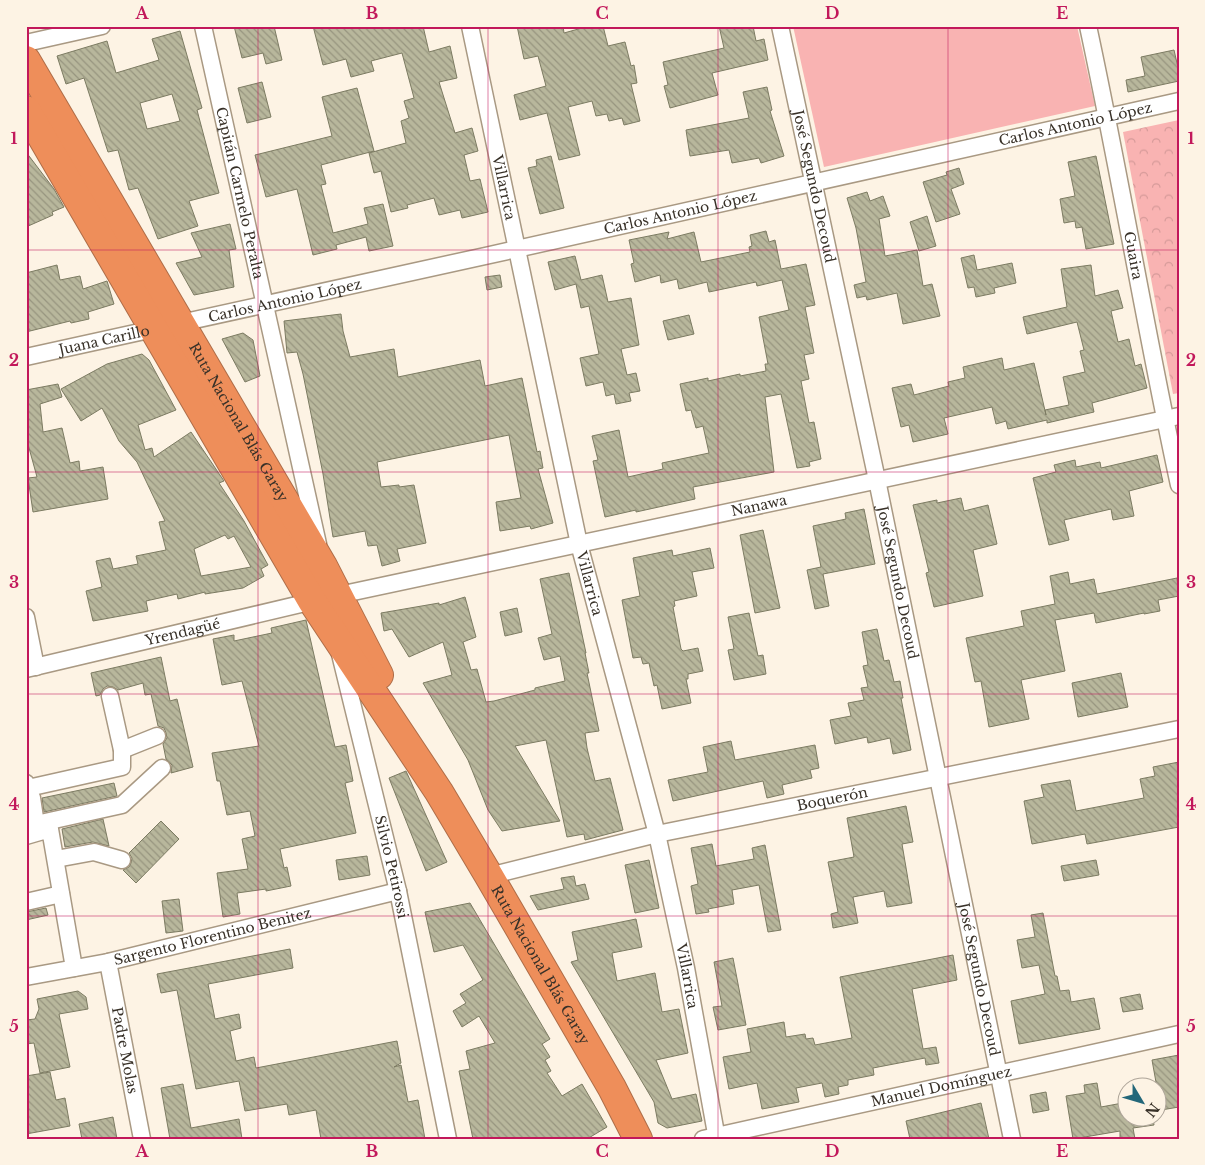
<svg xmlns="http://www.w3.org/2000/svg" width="1205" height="1165" font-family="'Libre Baskerville',serif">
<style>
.park{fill:url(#park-crowns)}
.garden{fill:#f9b3b2}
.building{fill:url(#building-back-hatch);stroke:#7c7b62;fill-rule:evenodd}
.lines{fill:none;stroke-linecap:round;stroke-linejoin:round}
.street-casing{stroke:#a99983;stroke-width:19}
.highway-casing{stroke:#ae6d48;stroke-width:30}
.street{stroke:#fff;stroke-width:16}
.highway{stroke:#ee8e5a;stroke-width:28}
.grid{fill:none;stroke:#c2185b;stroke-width:1;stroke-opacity:0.55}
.labels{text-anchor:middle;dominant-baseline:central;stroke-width:4;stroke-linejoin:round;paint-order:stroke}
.street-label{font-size:14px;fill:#383128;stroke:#fdf3e4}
.neatline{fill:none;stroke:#c2185b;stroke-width:2}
.grid-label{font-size:16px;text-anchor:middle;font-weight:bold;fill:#c2185b}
</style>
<defs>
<pattern id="park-crowns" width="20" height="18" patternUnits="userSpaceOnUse" patternTransform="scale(1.25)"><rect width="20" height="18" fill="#f9b3b2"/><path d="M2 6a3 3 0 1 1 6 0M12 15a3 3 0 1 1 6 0" fill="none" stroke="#d69a99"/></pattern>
<pattern id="building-back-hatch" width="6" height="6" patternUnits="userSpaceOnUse" patternTransform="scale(1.25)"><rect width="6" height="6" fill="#b8b79c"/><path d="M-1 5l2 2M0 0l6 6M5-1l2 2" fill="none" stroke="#97957f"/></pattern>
</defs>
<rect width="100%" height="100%" fill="#fdf3e4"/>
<path class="park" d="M1179 120V393L1173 394 1123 132Z"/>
<path class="garden" d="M793 26H1077L1095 106 824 167Z"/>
<path class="building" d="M234 26H274L282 60 266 64 263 53 242 58Z
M313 26H423L429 52 450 46 457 78 439 82 455 133 472 128 478 151 464 155 470 181 480 179 488 212 462 218 460 210 439 215 434 198 407 205 408 208 391 212 381 171 374 173 369 153 406 143 401 121 409 118 404 101 414 98 402 53 371 61 374 71 351 77 346 59 323 65Z
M517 26H563L564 33 589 26H603L608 46 625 42 631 66 634 65 637 83 631 84 640 121 624 125 622 118 609 121 607 114 596 116 592 101 568 107 580 155 559 160 547 113 520 120 514 95 546 86 538 56 524 59Z
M719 26H753L756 41 764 39 768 60 712 73 718 95 670 108 664 86 668 85 663 62 724 48Z
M180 31 202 108 197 110 219 193 189 201 198 226 158 239 138 188 129 190 118 150 108 152 84 78 66 84 57 56 107 41 116 73 159 60 152 39ZM172 94 180 121 147 129 140 103Z
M1174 50 1179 72V81L1128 92 1126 80 1145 76 1141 57Z
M262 82 271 117 247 123 238 88Z
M767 87 772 110 770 111 784 156 761 163 759 158 732 163 729 150 690 156 686 130 749 118 743 92Z
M357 88 374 151 321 165 326 184 321 185 333 233 368 224 364 208 383 204 393 246 369 251 366 237 336 245 337 249 313 255 297 189 266 197 255 155 332 136 322 97Z
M26 152 54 189 64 207 52 212 53 215 26 227Z
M551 156 564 208 540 214 528 168 537 166 536 160Z
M1096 156 1114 244 1086 249 1082 227 1076 228 1075 221 1064 223 1060 199 1075 196 1068 162Z
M959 168 964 184 951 189 960 214 936 222 923 182 947 175 946 172Z
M867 192 870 201 883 196 890 216 879 219 885 256 917 250 923 286 932 284 940 316 903 324 897 293 867 300 866 296 857 298 854 285 866 282 856 228 847 198Z
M927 216 936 246 919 251 910 222Z
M230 224 236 249 229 250 234 287 194 295 176 263 202 257 191 233Z
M766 231 769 242 775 240 781 269 806 264 815 305 805 307 814 353 804 355 809 379 801 381 809 423 814 422 821 459 809 462 810 466 797 468 781 394 765 397 774 472 693 487 695 499 636 512V510L605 517 593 461 598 460 592 436 619 430 628 477 663 469 662 463 709 453 703 426 696 428 691 410 686 411 680 384 708 378V381L740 374V376L766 371 765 364H768L759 317 789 310 782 280 757 286 756 282 709 292 707 282 679 289 677 279 661 283 660 275 635 282 631 264 634 263 629 240 669 232 667 239 694 232 701 262 750 252 749 247 752 246 750 235Z
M974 255 977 270 1012 263 1016 283 994 288 995 293 976 297 974 287 968 288 961 258Z
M575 256 581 280 602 275 608 302 631 298 639 345 621 349 627 375 636 373 640 391 629 393 631 401 616 404 614 394 606 396 603 382 586 386 580 358 599 354 589 306 581 308 576 284 555 290 548 262Z
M57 265 60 280 80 276 83 289 107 281 114 304 88 312 89 319 71 323 70 321 26 332V273Z
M1091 265 1095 296 1118 290 1123 308 1111 311 1118 342 1129 339 1135 366 1141 364 1147 388 1092 403 1094 412 1047 423V420L1008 429 1006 421 996 424 992 407 944 418 948 434 913 442 909 425 901 427 892 388 911 384 914 395 949 386 948 382 965 378 963 367 1002 358 1004 370 1034 363 1046 415 1045 410 1069 405 1063 377 1085 372 1080 351 1084 350 1077 322 1027 334 1023 317 1067 307 1061 269Z
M500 275 502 287 487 290 485 277Z
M341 314 343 331 350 357 394 349 398 377 480 360 485 386 522 378 537 452 540 451 543 468 538 469 553 523 531 529 530 526 500 531 496 502 521 498 509 435 377 462 381 487 399 485V487L414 485 426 543 397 549 400 561 382 566 377 545 368 546 365 531 333 537 323 474 303 374 297 352 287 353 284 321Z
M689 315 694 334 668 340 663 321Z
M243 333 253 340 260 376 245 382 222 339Z
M142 354 149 360 176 410 138 425 145 450 152 448 154 457 191 432 224 481 219 483 244 521 268 565 261 569 264 576 243 588 205 594V592L178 599 177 594 146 601 148 611 93 621 86 591 102 587 96 561 110 558 113 569 138 564 136 556 166 550 159 522 165 521 137 462 119 441 102 408 81 421 61 389 107 364ZM225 535 228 539 234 536 251 567 201 576 194 549Z
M58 384 62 397 40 404 43 432 62 428 70 463 79 461 80 471 103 467 108 499 33 512 28 478 37 477 26 437V390Z
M1157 455 1163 482 1129 491 1134 516 1113 520 1111 509 1064 520 1069 540 1049 545 1033 478 1056 472 1054 465 1075 460 1076 467 1100 462 1101 468Z
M961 498 964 511 988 505 997 544 973 550 983 596 934 607 926 573 929 572 913 505 937 500V503Z
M864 509 875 564 823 574 829 606 815 609 807 570 821 567 813 526 846 519 845 513Z
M763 530 780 608 755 613 740 535Z
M710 548 714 568 692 572 697 596 674 601 675 606 673 607 681 649 683 651 698 648 703 671 688 674V679H686L691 703 662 709 657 685 654 686 649 663 643 664 641 657 633 658 622 600 640 596 633 558 672 550 673 556Z
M1068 572 1070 584 1094 579 1097 594 1177 578 1179 596 1158 600 1160 611 1144 614V613L1096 623 1094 613 1055 620 1065 671 1021 680 1029 719 989 727 981 681 975 682 966 638 1024 626 1021 611 1055 604 1050 576Z
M569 573 586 653H585L589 673H587L599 731 585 733 587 748 595 781 610 778 623 830 585 840 584 834 567 837 546 740 515 746 560 821 502 831 488 810 468 760 423 683 452 675 443 642 409 657 392 629 384 631 381 613 439 603V605L465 597 476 637 463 642 471 670 477 669 486 702 494 701 535 690V688L565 681 560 656 544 660 538 638 552 634 540 579Z
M517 608 522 632 505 636 500 612Z
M749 613 758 656 763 655 766 674 734 680 728 650 734 649 728 617Z
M306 620 335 747 346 745 353 781 345 783 356 833 280 849 284 868 287 867 291 886 266 891V889L237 893 240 914 223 917 217 873 248 869 242 839 255 836 250 811 227 815 220 781H217L212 753 259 746 242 681 222 685 213 639 234 635V641L272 633 271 628Z
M877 629 884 661 889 660 894 682 900 681 903 698H901L911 750 893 754 890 738 868 743 867 737 835 744 830 720 851 716 848 703 864 700 861 688 868 687 863 666 868 665 862 632Z
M161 657 170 701 177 699 193 767 171 773 172 765 166 759 163 744 167 738 166 733 164 728 158 726 151 694 145 695 143 683 118 690 113 687 107 686 103 689 100 695 96 696 91 673Z
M1121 673 1128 707 1078 717 1072 683Z
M731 741 735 760 815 745 819 768 810 770 812 778 782 785 784 794 767 798 763 781 673 801 668 780 708 772 703 747Z
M1179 762V827L1087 844 1085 834 1032 844 1024 801 1044 797 1041 785 1070 780 1076 811 1144 798 1140 779 1155 776 1153 767Z
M406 771 447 862 426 871 389 778Z
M114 783 117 796 44 812 42 798Z
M906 806 913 842 902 844 912 903 887 907 884 891 853 897 858 923 833 928 831 914 838 912 828 862 854 857 847 818Z
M103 819 109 846 93 842 65 847 62 829Z
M161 821 179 839 136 883 123 870 129 867 131 863 132 858 129 853Z
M712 844 716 866 754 859 752 848 765 845 781 930 768 932 759 885 732 890 734 904 708 909 709 912 696 914 691 886 698 884 691 848Z
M367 856 370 875 339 880 336 860Z
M649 860 659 908 635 913 625 865Z
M1096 860 1099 875 1064 881 1061 866Z
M574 876 576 886 585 884 589 899 538 910 530 896 564 889 561 878Z
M179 899 183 931 166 933 162 901Z
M470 903 550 1039 542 1044 550 1057 545 1060 551 1071 547 1073 562 1096 582 1084 607 1127 587 1139H473L459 1071 470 1069 466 1051 495 1043 479 1016 462 1027 453 1011 466 1003 460 994 483 980 463 945 434 952 425 912Z
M46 908 48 915 26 920V912Z
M1043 913 1055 976H1057L1060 991 1069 990 1071 1002 1094 998 1100 1029 1019 1044 1011 1001 1045 994 1039 965 1022 968 1017 940 1035 937 1031 915Z
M636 919 642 947 612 953 617 981 655 973 662 1012 679 1009 688 1053 656 1060 672 1099 696 1094 702 1121 667 1128 658 1123 654 1102 571 962 578 960 572 932Z
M290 949 293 968 208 984 215 1019 239 1014 241 1028 230 1031 236 1061 254 1057 256 1068 397 1041 401 1063 394 1067 401 1065 408 1102 418 1100 425 1139H321L316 1110 289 1115 287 1104 245 1111 239 1081 196 1089 177 990 161 993 157 974Z
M953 955 957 980 912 989 923 1049 936 1047 939 1063 926 1065 925 1058 873 1068 874 1075 848 1080V1085L838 1087 839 1094 825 1097 822 1083 796 1088 799 1102 762 1109 757 1083 729 1089 723 1057 751 1052 747 1029 784 1022 786 1037 805 1034 806 1039 813 1038 815 1045 852 1038 840 977Z
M733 958 746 1025 718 1030 713 1007 722 1006 714 962Z
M78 991 86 997 88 1009 59 1014 70 1067 40 1073 34 1043 26 1044V1020L35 1019 39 1009 37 999Z
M1140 994 1143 1009 1123 1012 1120 998Z
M1179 1055V1107L1161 1110 1152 1060Z
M50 1072 56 1100 65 1098 70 1126 26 1134V1076Z
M1097 1083 1101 1107 1128 1102V1118H1153L1154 1125 1133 1128 1135 1139H1120V1131L1073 1139 1066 1096 1085 1093 1084 1085Z
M183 1084 191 1128 239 1119 242 1139H170L161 1088Z
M1046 1092 1049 1110 1033 1113 1030 1095Z
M981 1103 989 1139H910L906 1121Z
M113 1117 117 1139H82L79 1124Z"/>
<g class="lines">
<g class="street-casing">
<g id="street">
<path id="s1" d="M203 26 318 544"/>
<path id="s2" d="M470 26 579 544 657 834 686 968 717 1139"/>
<path id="s3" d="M780 26 877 480 1012 1139"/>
<path id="s4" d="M1088 26C1121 179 1146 333 1179 485"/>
<path d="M26 43 102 26"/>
<path id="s5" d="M26 357C411 274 794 186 1179 101"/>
<path d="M26 617 36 667"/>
<path id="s6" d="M340 654 398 891 448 1139"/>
<path id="s7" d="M26 669 339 595 1179 416"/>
<path d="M122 750 157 736"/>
<path d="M26 783 32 798 37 831"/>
<path d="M28 788 122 767V750L110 696"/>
<path d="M36 824 122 805 162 768"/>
<path d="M26 836 50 829 74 968"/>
<path d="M56 859 94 852 122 860"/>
<path id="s8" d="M489 876 657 834 1179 729"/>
<path d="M26 902 61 894"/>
<path id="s9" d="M108 962 142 1139"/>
<path id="s10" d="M26 977 108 962 398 891"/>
<path id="s11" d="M703 1139 1179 1034"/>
</g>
</g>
<g class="highway-casing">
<g id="highway">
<path id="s12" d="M26 60 323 566 379 675"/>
<path id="s13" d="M26 110 312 601 439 792 489 876 612 1088 638 1139"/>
</g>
</g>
<use href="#street" class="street"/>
<use href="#highway" class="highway"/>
</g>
<path class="grid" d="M258 26V1139M488 26V1139M718 26V1139M948 26V1139M26 250H1179M26 472H1179M26 694H1179M26 916H1179"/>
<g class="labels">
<g class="street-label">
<text stroke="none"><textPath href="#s5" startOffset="1075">Carlos Antonio López</textPath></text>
<text stroke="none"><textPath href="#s3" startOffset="164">José Segundo Decoud</textPath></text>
<text stroke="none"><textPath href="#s2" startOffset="165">Villarrica</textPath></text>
<text stroke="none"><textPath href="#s1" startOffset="171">Capitán Carmelo Peralta</textPath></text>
<text stroke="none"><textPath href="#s5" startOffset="670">Carlos Antonio López</textPath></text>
<text stroke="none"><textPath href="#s4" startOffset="234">Guaira</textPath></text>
<text stroke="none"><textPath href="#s5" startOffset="265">Carlos Antonio López</textPath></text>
<text stroke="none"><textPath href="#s5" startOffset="80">Juana Carillo</textPath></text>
<text stroke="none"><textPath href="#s12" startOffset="420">Ruta Nacional Blás Garay</textPath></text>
<text stroke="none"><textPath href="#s7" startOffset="751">Nanawa</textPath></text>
<text stroke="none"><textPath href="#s3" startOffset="569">José Segundo Decoud</textPath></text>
<text stroke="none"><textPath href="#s2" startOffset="570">Villarrica</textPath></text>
<text stroke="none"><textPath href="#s7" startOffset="161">Yrendagüé</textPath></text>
<text stroke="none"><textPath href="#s8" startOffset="352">Boquerón</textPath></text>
<text stroke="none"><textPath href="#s6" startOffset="219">Silvio Petirossi</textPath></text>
<text stroke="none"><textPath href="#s10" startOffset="191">Sargento Florentino Benitez</textPath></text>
<text stroke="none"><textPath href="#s13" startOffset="998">Ruta Nacional Blás Garay</textPath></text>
<text stroke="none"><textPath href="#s2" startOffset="975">Villarrica</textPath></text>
<text stroke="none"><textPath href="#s3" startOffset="974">José Segundo Decoud</textPath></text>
<text stroke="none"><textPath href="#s9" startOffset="90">Padre Molas</textPath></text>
<text stroke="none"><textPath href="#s11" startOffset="244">Manuel Domínguez</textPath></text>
</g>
</g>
<rect width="1205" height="1165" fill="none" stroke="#fdf3e4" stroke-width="55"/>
<g transform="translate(1142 1102) rotate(128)"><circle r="24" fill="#fdf3e4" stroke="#aea599"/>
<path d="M0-4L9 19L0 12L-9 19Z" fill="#236779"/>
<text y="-8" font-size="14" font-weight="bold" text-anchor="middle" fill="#383128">N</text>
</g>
<rect x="28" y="28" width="1150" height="1110" class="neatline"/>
<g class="grid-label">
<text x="142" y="19">A</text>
<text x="372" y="19">B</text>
<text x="602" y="19">C</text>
<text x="832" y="19">D</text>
<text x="1062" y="19">E</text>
<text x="14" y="144">1</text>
<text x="1191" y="144">1</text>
<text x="14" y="366">2</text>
<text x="1191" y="366">2</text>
<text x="14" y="588">3</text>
<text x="1191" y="588">3</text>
<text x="14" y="810">4</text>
<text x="1191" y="810">4</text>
<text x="14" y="1032">5</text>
<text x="1191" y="1032">5</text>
<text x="142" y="1157">A</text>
<text x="372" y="1157">B</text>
<text x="602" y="1157">C</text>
<text x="832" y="1157">D</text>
<text x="1062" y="1157">E</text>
</g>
</svg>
